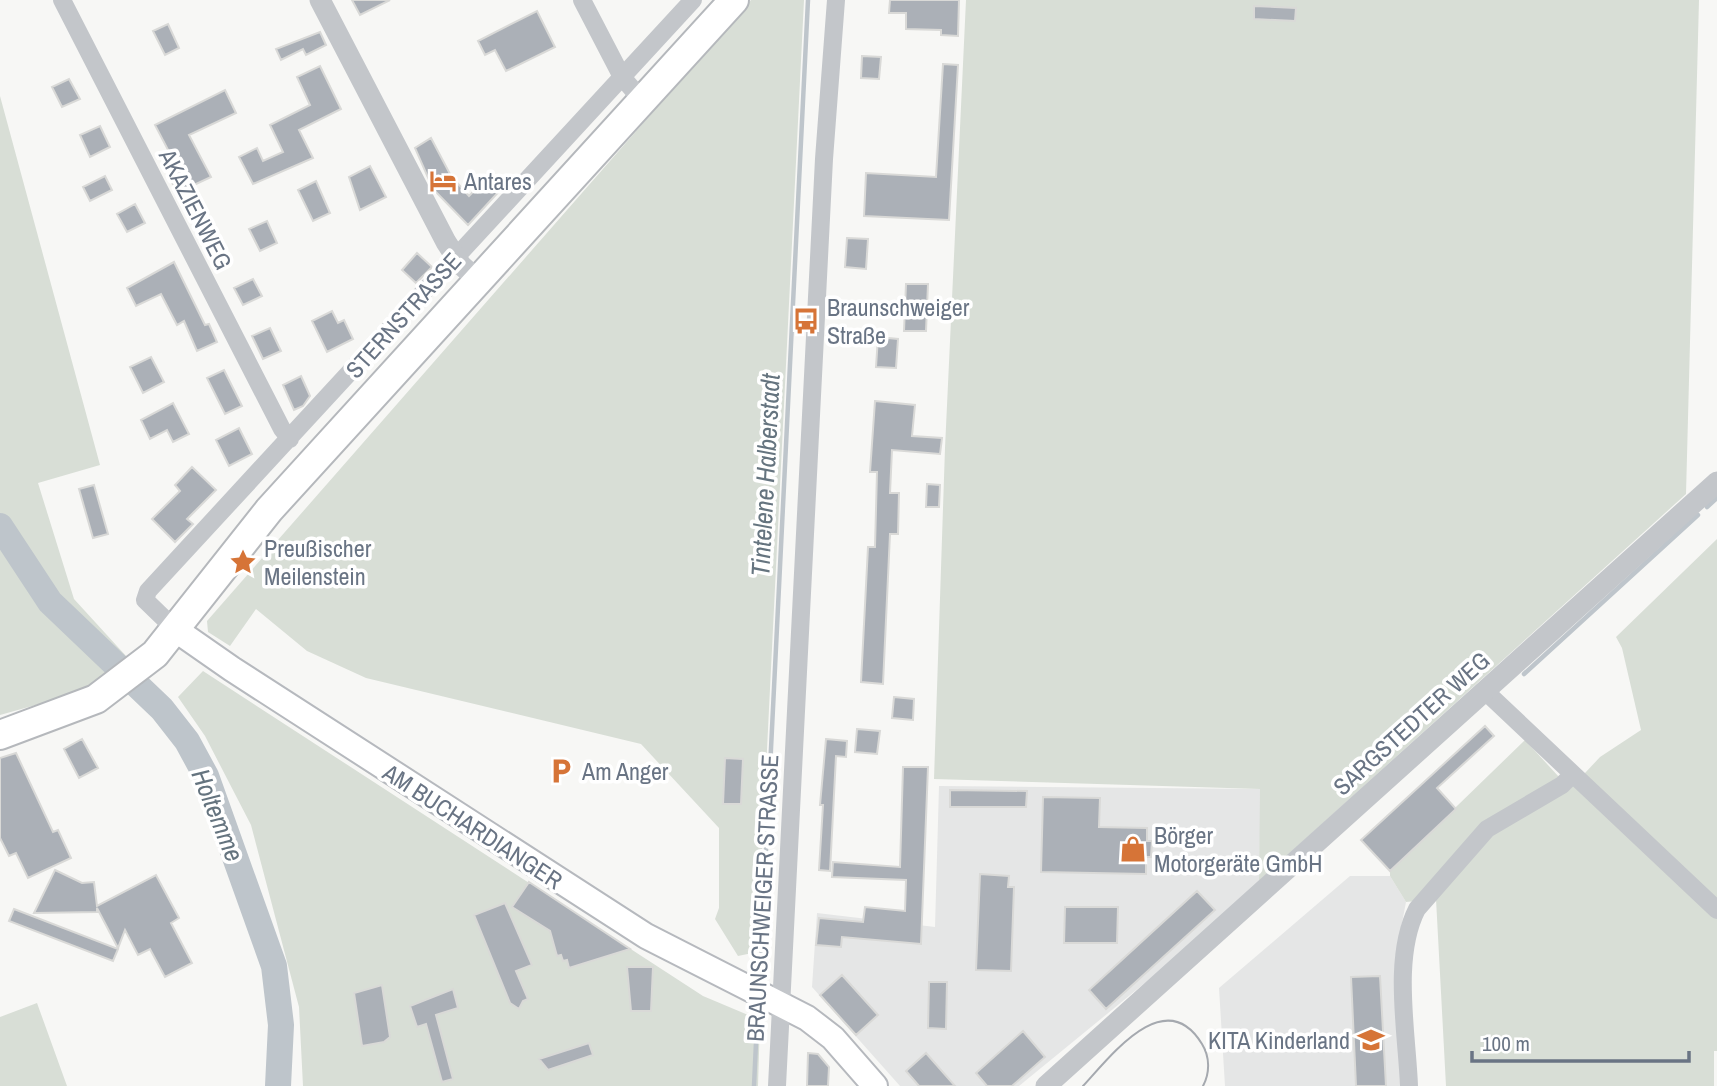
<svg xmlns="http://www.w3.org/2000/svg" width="1717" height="1086" font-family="'Archivo Narrow',sans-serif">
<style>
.built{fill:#e5e6e6}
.green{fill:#d8ded6}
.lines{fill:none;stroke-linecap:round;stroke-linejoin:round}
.stream{stroke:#bec5cb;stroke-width:4.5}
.river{stroke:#bec5cb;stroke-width:26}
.building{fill:#abb0b7;stroke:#d9d9d7;stroke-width:2}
.secondary-casing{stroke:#b6b9be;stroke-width:28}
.primary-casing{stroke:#b5b8bc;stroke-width:32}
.minor{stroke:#c3c6ca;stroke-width:18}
.tertiary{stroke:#c3c6ca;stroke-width:21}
.secondary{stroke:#fff;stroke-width:24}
.primary{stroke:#fff;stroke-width:28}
.tram{stroke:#a5a9af;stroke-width:2}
.labels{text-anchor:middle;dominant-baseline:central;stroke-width:7;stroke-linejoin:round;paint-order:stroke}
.poi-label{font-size:24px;fill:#697484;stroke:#fff;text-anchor:start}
.street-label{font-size:24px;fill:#697484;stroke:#fff}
.water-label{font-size:26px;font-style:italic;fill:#65747f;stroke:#fff}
</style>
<rect width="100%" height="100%" fill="#f7f7f5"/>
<path class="built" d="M939 786 1261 789 1259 881 1179 955 1019 1086H900L812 987 817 913 935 927Z
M1350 876H1390L1406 902 1395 959 1402 1086H1225L1219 988Z"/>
<path class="green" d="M751 0H804L757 952 738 956 715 919 719 908V828L641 744 366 678 307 651 256 609 230 646 208 632 207 621Z
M966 0H1699L1686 494 1259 881 1260 789 934 779 945 448Z
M0 96 100 465 38 483 74 599 127 657 82 692 0 715Z
M1717 539V1051H1714V1086H1446L1436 899 1406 902 1390 876V871L1525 740 1570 789 1600 757 1641 730 1622 648 1616 637Z
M203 671 703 996 760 1020 758 1086H303L299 1007 251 825 205 736 178 697Z
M37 1003 67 1086H0V1017Z"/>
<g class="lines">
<path class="stream" d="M1707 507 1717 498
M1524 674 1698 515
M761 951 808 0
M754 1086 757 1021"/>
<path class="river" d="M0 526 50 602 162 709 187 741 206 776 274 966 281 1025 278 1086"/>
</g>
<path class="building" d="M352 0H390L360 15Z
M890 0H959L958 36 941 35V30L906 29V13H889Z
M1254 6 1296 8 1295 21 1254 19Z
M537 11 555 47 506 71 495 50 485 55 478 41Z
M168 24 179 48 165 55 153 31Z
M320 32 326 45 306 55 303 49 281 60 276 49Z
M862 56 881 57 879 79 861 78Z
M943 64 958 65 949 220 864 216 866 173 936 177Z
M320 66 341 109 299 130 313 158 253 184 239 157 257 148 263 161 283 152 270 125 310 105 297 77Z
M69 79 80 99 62 107 52 87Z
M225 90 236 113 189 135 211 177 177 193 167 172 177 167 155 125Z
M100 126 110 147 90 157 80 135Z
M431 138 451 176 469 196 491 173 504 186 468 225 433 189 415 148Z
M370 166 386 197 360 210 349 177Z
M105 176 112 190 90 201 83 187Z
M316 181 330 213 313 221 298 190Z
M135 204 145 223 127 232 117 214Z
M267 221 277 243 260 251 249 229Z
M847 238 868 239 866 269 845 267Z
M417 253 432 267 416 283 402 270Z
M174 262 205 325 209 324 217 342 197 351 184 321 177 325 161 294 136 306 127 288Z
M253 279 262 296 243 305 234 288Z
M906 284H928L926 331H904Z
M332 311 338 323 344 320 353 339 327 352 312 321Z
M270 328 281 351 263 359 252 336Z
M878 337 898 339 896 368 876 367Z
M151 357 164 382 143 393 130 367Z
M224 370 242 406 225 414 207 378Z
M301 376 310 396 303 406 294 410 283 385Z
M875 401 915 405 912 436 942 438 940 454 892 450 890 493H899L898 534H890L883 684 861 682 868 547H875L877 472H870Z
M173 403 189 434 173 442 167 430 150 439 141 420Z
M239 428 252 454 229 466 216 440Z
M192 467 216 490 187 519 193 524 175 542 152 519 180 491 175 485Z
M927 484 940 485 939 507H926Z
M94 485 108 534 93 538 79 489Z
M894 697 914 699 913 720 892 718Z
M1485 726 1494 736 1437 788 1456 809 1390 871 1361 840Z
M857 729 880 731 877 754 855 752Z
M82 739 98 768 79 778 64 749Z
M826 739 847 741 846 757 836 756 830 871 819 870 823 805H820Z
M16 753 53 832 58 830 71 858 28 878 16 853 9 856 0 838V758Z
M725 758 743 759 741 804H723Z
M903 767H928L921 944 842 937 841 947 816 945 819 918 863 922 865 907 905 911 906 880 832 877 833 862 900 867Z
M950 790 1027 791 1026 807H950Z
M1043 797 1100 798 1099 827 1147 828V841H1152L1151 857H1146V874L1041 872Z
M55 870 82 883 94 882 97 906 156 875 179 918 171 923 192 963 165 977 150 949 138 955 125 930 118 948 97 908V912L34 913Z
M980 874 1009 876 1008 887H1014L1011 971 976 970Z
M529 882 630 949 569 968 567 960 563 961 561 955 557 956 550 931 512 907Z
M1197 891 1215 910 1106 1009 1089 990Z
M505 903 532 965 516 971 528 999 523 1001 519 1009 510 1003 474 915Z
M1065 907H1118L1117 943H1064Z
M14 909 118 949 113 961 9 921Z
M627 967H653L651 1011H631Z
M842 975 878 1015 856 1035 820 995Z
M1380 976 1386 1086H1356L1351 977Z
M929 982H947L946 1029 928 1028Z
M382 985 390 1037 384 1042 362 1046 354 993Z
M453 989 458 1008 436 1015 453 1079 442 1082 426 1024 417 1027 410 1006Z
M1023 1031 1045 1057 1012 1086H987L976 1073Z
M589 1043 593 1055 548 1070 539 1059Z
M808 1053 818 1054 829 1067 828 1086H807Z
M926 1053 955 1086H919L906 1071Z"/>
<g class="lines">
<g class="secondary-casing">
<path id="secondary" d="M176 630 232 669 646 936 807 1018 833 1038 875 1086"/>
</g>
<g class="primary-casing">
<path id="primary" d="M0 735 96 699 155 654 269 510 734 0"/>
</g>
<path class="minor" d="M62 0 282 429 290 439
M582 0 622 77 641 99
M176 630 145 600 148 591 693 0
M1485 691 1717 910
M777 1086 824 159 836 0
M1409 1086C1407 1032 1392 958 1417 909L1487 829 1562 785 1572 775"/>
<path class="tertiary" d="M320 0 446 242 461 265 478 280
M1046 1086 1717 482"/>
<use href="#secondary" class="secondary"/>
<use href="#primary" class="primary"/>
<path class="tram" d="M1083 1086C1110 1057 1165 983 1202 1044 1210 1057 1210 1073 1203 1086"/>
</g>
<defs>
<g id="hotel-bare" transform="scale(2.1)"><path d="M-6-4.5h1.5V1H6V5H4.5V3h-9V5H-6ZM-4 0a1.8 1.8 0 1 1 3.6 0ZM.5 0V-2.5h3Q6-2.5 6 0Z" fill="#d67437" stroke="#fff" stroke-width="2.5" paint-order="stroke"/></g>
<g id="bus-bare" transform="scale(2.1)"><path d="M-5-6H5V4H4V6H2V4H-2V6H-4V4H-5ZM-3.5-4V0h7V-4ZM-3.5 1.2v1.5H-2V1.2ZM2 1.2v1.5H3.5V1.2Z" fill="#d67437" stroke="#fff" stroke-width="2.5" paint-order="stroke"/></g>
<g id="sight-bare" transform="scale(2.1)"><path d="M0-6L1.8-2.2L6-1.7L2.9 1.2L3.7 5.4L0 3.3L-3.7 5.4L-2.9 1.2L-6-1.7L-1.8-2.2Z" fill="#d67437" stroke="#fff" stroke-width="2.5" paint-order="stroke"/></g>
<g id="parking-bare" transform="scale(2.1)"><path d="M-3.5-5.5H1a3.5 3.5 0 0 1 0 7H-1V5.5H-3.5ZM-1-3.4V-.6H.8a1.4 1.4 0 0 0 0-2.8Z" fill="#d67437" stroke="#fff" stroke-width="2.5" paint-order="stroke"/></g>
<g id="shop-bare" transform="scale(2.1)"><path d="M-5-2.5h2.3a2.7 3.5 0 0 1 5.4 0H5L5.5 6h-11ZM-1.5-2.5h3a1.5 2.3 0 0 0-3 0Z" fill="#d67437" stroke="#fff" stroke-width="2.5" paint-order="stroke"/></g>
<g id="school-bare" transform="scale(2.1)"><path d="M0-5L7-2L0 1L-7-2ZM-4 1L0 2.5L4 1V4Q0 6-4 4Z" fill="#d67437" stroke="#fff" stroke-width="2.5" paint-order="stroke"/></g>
</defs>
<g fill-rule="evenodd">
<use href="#hotel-bare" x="443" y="181"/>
<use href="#bus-bare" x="806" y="321"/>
<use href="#sight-bare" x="243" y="562"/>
<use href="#parking-bare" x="561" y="771"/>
<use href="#shop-bare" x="1133" y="849"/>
<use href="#school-bare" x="1371" y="1040"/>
</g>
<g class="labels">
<g class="poi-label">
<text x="464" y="181">Antares</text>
<text x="827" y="307">Braunschweiger<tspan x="827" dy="28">Straße</tspan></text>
<text x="264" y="548">Preußischer<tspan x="264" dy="28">Meilenstein</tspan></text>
<text x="582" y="771">Am Anger</text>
<text x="1154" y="835">Börger<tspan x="1154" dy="28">Motorgeräte GmbH</tspan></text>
<text x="1350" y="1040" text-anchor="end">KITA Kinderland</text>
</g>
<g class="street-label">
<text transform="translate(196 209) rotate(63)">AKAZIENWEG</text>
<text transform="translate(403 315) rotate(-48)">STERNSTRASSE</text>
<text transform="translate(1411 723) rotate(-42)">SARGSTEDTER WEG</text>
<text transform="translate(473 826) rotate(33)">AM BUCHARDIANGER</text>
<text transform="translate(762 898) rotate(-87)">BRAUNSCHWEIGER STRASSE</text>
</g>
<g class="water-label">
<text transform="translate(765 475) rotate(-87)">Tintelene Halberstadt</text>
<text transform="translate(218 815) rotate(68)">Holtemme</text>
</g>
</g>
<path d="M1472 1051v10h217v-10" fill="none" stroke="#697484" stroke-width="3.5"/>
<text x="1482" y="1051" font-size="21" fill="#697484" stroke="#ffffff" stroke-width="5" paint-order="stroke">100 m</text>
</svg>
